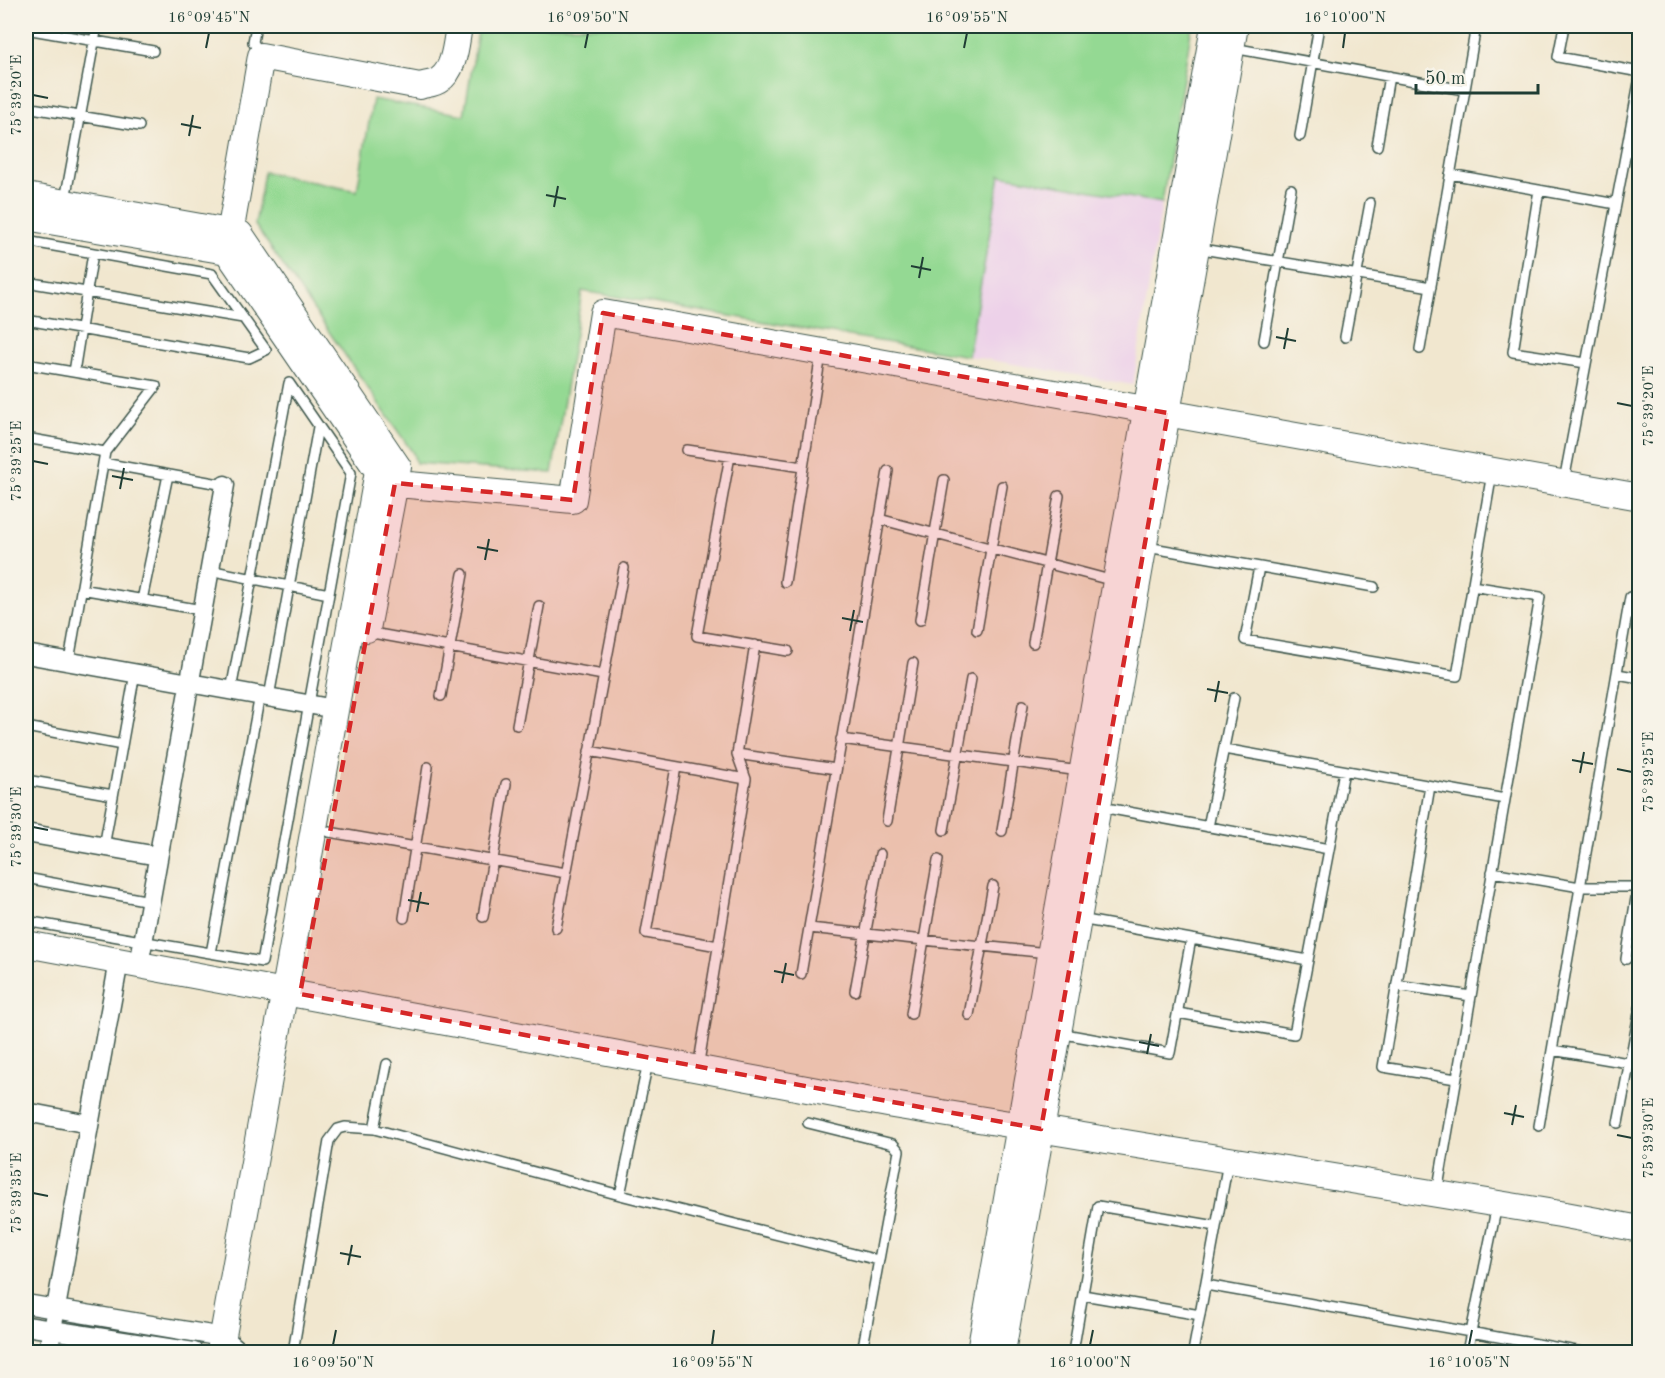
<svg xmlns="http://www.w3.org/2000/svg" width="1665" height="1378" font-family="'Old Standard TT',serif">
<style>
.built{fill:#edd1e9}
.green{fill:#94d993;stroke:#5a8b64;stroke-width:1.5}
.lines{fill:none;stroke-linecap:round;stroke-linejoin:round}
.lane-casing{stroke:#3e564b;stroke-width:12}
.street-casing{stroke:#3e564b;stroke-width:21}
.secondary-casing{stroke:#3e564b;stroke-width:28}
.lane{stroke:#fff;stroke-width:9}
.street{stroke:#fff;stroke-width:18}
.secondary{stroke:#fff;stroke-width:26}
.marked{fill:#d62828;fill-opacity:0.2;stroke:#d62828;stroke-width:4.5;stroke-dasharray:12 8;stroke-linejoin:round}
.ticks{fill:none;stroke:#1f3d34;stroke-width:2}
.neatline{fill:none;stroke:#1f3d34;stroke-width:2}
.ticks-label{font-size:15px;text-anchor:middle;fill:#1f3d34}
</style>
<rect width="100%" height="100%" fill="#f7f3e8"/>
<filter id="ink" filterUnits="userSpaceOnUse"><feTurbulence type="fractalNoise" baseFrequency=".0167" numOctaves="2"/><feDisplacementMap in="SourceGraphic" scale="12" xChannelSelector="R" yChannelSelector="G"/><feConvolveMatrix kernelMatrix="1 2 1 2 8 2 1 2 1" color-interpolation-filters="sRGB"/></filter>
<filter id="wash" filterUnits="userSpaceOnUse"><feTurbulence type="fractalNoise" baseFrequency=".008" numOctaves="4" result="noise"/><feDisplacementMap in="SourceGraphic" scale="24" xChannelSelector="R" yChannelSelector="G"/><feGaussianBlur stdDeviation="1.35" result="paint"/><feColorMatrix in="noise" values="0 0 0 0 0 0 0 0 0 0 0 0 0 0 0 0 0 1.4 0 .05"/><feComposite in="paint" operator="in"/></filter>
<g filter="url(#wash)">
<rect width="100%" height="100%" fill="#f1e7cf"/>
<path class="built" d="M1000 175 1162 203 1133 385 968 356Z"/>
<path class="green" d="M479 26H1192L1162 203 1000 175 968 356 582 291 552 473 416 463 413 453 255 225 264 172 357 191 373 99 464 115Z"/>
</g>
<g filter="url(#ink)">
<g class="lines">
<g class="lane-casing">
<path id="lane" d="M256 26 253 42 260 54
M1564 26 1558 57 1640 72
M26 29 153 51
M1233 48 1464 90
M26 107 139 126
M1300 136 1319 26
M1377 146 1389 76
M1450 174 1616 204
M1539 190 1513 352 1586 363
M65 200 97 26
M26 241 212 274 266 350 249 358 26 320
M1196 248 1431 287
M26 282 243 318
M1345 337 1370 203
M1264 341 1291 189
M1420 349 1476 26
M26 364 156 386 105 452 69 661
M74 372 93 253
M26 438 105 452
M687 450 803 467
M730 456 697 636 788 651
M103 463 225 485
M1564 481 1640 77
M879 519 1114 581
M1147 547 1374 587
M1259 567 1245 640 1457 676 1492 473
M209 570 329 594
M785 582 821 354
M81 589 202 610
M142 600 168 475
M920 620 944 480
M977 630 1002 486
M367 632 603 675
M1033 643 1059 496
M1617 674 1640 678
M231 690 289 383
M441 696 463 574
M269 697 318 427
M517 725 539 606
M26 727 122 745
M841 739 1080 771
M1224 749 1505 799
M589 751 746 779
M737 754 836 769
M676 767 646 933 718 946
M26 780 113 795
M1430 786 1383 1067 1456 1079
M1101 807 1329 849
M887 821 913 663
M1208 827 1234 698
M944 830 971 679
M1002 831 1023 705
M329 832 566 873
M104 847 135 673
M1492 872 1580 887H1640
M26 878 150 901
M483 917 506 784
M404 918 428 767
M1080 919 1308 960
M26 921 262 962 351 473 289 383
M556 928 624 568
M809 928 1048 953
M211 953 260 695
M1626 959 1640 874
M801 974 888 471
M1397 985 1471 996
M855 991 880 854
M1178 1013 1294 1034 1344 771
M911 1014 938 860
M969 1015 993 886
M1059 1033 1170 1053 1191 939
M1552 1050 1640 1065
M698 1068 746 779 737 754 755 645
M808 1123 893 1144 899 1151 862 1352
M1618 1123 1640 1008
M1539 1126 1630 597
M374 1129 387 1064
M1437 1193 1540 597 1472 586
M620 1195 648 1062
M1206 1285 1582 1352
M1083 1295 1200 1315
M293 1352 329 1141 338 1129 345 1127 374 1129 620 1195 878 1260
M1073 1352 1098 1206 1216 1226
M1193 1352 1228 1162
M1467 1352 1497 1205"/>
</g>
<g class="street-casing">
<path id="street" d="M26 654 335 709
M26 833 158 856
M139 965 225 485
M26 1112 89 1124
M26 1304 223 1337 238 1350
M26 1326 194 1352
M48 1352 119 961"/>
</g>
<g class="secondary-casing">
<path id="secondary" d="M26 196 240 234 398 467 367 629
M26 217 227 251
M376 482 573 500 603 313 1640 497
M26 944 893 1105 1560 1214 1640 1229
M220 1352 378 471 227 251 261 56 420 86C425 84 434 84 439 80 455 70 456 42 459 26
M980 1352 1214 26
M1002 1352 1235 26"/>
</g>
<use href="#lane" class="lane"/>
<use href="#street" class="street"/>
<use href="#secondary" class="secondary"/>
</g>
</g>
<path class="marked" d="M603 313 1168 413 1041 1129 300 994 395 483 573 500Z"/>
<path class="ticks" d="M206 48 209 33M585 48 588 33M964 48 967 33M1343 48 1345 33M33 95 48 98M181 124 201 128M189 136 193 115M546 195 566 199M554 207 558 186M911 266 931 270M919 278 923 257M1276 337 1296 341M1284 349 1288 328M1617 403 1632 406M33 461 48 464M112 476 133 480M120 489 124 468M477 547 498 551M485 560 489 539M842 618 863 622M850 631 854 610M1207 689 1228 693M1215 702 1219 681M1572 760 1593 764M1617 769 1632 772M1580 773 1584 752M33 827 48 830M408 900 429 904M417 912 421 892M774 971 794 975M782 983 786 963M1139 1042 1159 1046M1147 1054 1151 1034M1504 1113 1524 1117M1512 1125 1516 1105M1617 1135 1632 1138M33 1193 48 1196M340 1253 361 1257M348 1265 352 1245M333 1345 336 1330M712 1345 714 1330M1090 1345 1093 1330M1469 1345 1472 1330"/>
<rect width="1665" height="1378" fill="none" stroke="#f7f3e8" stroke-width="66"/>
<path d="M1416 84v9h122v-9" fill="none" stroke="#1f3d34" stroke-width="3"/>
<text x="1425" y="84" font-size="18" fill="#1f3d34" stroke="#f7f3e8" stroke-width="4.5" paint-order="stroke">50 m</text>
<rect x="33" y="33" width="1599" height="1312" class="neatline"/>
<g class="ticks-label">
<text x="209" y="22">16°09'45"N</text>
<text x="588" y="22">16°09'50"N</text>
<text x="967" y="22">16°09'55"N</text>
<text x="1345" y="22">16°10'00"N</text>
<text transform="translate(16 95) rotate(-90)" y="5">75°39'20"E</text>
<text transform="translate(1648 406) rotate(-90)" y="5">75°39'20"E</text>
<text transform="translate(16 461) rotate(-90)" y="5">75°39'25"E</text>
<text transform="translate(1648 772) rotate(-90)" y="5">75°39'25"E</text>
<text transform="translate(16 827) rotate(-90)" y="5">75°39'30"E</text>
<text transform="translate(1648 1138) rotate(-90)" y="5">75°39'30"E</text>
<text transform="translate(16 1193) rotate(-90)" y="5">75°39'35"E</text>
<text x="333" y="1367">16°09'50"N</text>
<text x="712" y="1367">16°09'55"N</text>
<text x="1090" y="1367">16°10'00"N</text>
<text x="1469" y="1367">16°10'05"N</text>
</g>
</svg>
